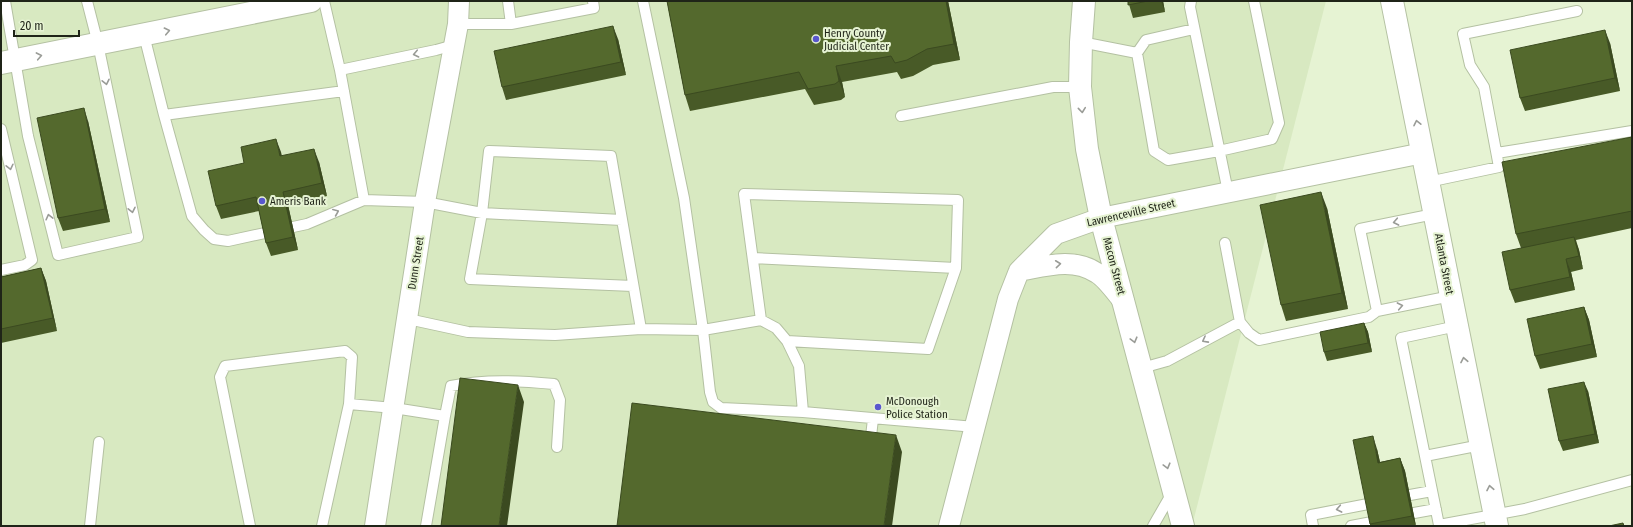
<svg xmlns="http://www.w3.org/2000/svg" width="1633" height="527" font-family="'Fira Sans Condensed',sans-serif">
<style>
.built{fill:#d8e9c1}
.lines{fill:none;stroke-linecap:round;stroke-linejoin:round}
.service-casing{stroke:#b4c1a2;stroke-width:12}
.minor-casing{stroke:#b4c1a2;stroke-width:22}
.primary-casing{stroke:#b4c1a2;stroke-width:24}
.service{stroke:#fff;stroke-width:10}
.minor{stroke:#fff;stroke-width:20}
.primary{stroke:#fff;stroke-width:22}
.wall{fill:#485a27}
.shaded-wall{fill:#3b4a20}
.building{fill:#54692d;stroke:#3b4a20}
.oneway{stroke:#9a9c97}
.poi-dot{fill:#5957ce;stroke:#e6f3d3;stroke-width:1.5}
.labels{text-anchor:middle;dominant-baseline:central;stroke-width:4;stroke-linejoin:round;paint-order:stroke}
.poi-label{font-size:11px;fill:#1f2418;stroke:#e6f3d3;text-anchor:start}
.street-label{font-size:11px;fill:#1f2418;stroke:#e6f3d3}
</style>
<rect width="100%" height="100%" fill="#e6f3d3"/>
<path class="built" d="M1 1H1326L1192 526H1Z"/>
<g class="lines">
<g class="service-casing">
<path id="service" d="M5 1 28 136 58 255 138 237 98 44 87 1
M324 1 340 70 364 200 425 202 482 213 622 220
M508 1 511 24
M643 1 684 198 703 330 761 320 744 194 958 200 956 268 928 349 787 341 799 366 803 412 975 427
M1191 1 1190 7 1228 192
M458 24H511L594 8 593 1
M1194 29 1146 40 1137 53 1154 151 1168 160 1219 151 1272 139 1279 123 1254 1
M144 35 164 115 192 216 204 230 214 239 228 241 307 224 364 200
M1081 42 1137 53
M340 70 436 50 454 45
M164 115 344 91
M901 116 1053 87H1080
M1 129 32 260 25 265 1 270
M1497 153 1632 131
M1428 182 1499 167 1484 87 1470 65 1463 34 1577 11
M1434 214 1360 229 1377 311 1451 296
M1225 243 1240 322 1249 333 1259 340 1369 317 1377 311
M753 258 956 268
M633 286 470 279 482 213 489 151 611 156 641 329 703 330 710 392 713 402 721 408 803 412
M408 319 468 332 555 335 641 329
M761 320 776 328 787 341
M1457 326 1401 338 1425 456 1481 445
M1142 368 1167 361 1240 322
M349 404 394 408 445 416 426 526
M445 416 451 386C485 379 520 381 554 384L560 400 557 447
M870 445 873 419
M1425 456 1439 525 1525 509 1632 480
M1410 495 1432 491
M1414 513 1436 509
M90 526 99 442
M250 526 220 377 225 366 345 351 352 357 349 404 322 526
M1153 526 1172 493
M1313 526 1311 515 1368 504
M1351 526 1372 522"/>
</g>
<g class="minor-casing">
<path id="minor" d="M1019 271C1046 266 1073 257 1097 273 1106 278 1117 294 1124 302
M375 526 425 202 458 24 459 1
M949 526 1008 299 1019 271 1056 234 1101 218 1423 153"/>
</g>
<g class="primary-casing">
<path id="primary" d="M1084 1 1081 42 1080 87 1087 149 1101 218 1183 526
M1392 1 1497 526
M1 63 311 1"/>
</g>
<use href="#service" class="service"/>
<use href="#minor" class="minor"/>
<use href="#primary" class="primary"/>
</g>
<path class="wall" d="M667 1H948L960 60 933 65 913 76 901 79 897 72 842 82 845 97 841 100 814 105 805 89 690 111 685 95Z
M1128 1H1163L1165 12 1133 18Z
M618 39 626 75 506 100 502 87Z
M1610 43 1620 91 1525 111 1520 98Z
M88 121 110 222 63 231 58 218Z
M1632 137V228L1576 240 1579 250 1583 269 1571 272 1575 290 1515 303 1510 290 1521 248 1516 234Z
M281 152V156L319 162 327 196 288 205 298 250 271 256 266 243 259 211 221 219 216 206 244 163Z
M1327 208 1348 309 1286 321 1281 305Z
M41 268 46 281 57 331 1 343V277Z
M1584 307 1589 320 1597 357 1540 369 1535 356Z
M1364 323 1368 332 1372 352 1327 361 1324 352Z
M1588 391 1599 443 1563 451 1559 441Z
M1377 449 1380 462 1400 458 1405 471 1416 526H1370V524Z"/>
<path class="shaded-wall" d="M946 1H948L960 60 954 44Z
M1161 1H1163L1165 12Z
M613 26 618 39 626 75 621 62Z
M1605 30 1610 43 1620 91 1615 78Z
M836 66 842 82 845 97 839 81Z
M84 108 88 121 110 222 105 209Z
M276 139 281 152 285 169 280 156Z
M314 149 319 162 327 196 322 183Z
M283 192 288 205 298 250 293 237Z
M1321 192 1327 208 1348 309 1342 293Z
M1574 237 1579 250 1583 269 1579 256Z
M1566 259 1571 272 1575 290 1570 277Z
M41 268 46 281 57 331 53 318Z
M1584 307 1589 320 1597 357 1592 344Z
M1364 323 1368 332 1372 352 1368 343Z
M1584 382 1588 391 1599 443 1595 434Z
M518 385 524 402 507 526H499Z
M896 435 902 452 892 526H884Z
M1373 436 1377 449 1383 476 1378 463Z
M1400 458 1405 471 1416 526 1412 516Z"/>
<path class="building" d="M667 1H946L954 44 927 49 907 60 895 63 891 56 836 66 839 81 835 84 808 89 799 72 685 95Z
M1128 1H1148L1128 5Z
M613 26 621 62 502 87 494 51Z
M1605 30 1615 78 1520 98 1510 50Z
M84 108 105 209 58 218 37 118Z
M1632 137V211L1516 234 1502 162Z
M276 139 280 156 314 149 322 183 283 192 293 237 266 243 256 197 216 206 208 171 244 163 241 147Z
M1321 192 1342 293 1281 305 1260 205Z
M1574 237 1579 256 1566 259 1570 277 1510 290 1502 252Z
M41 268 53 318 1 329V277Z
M1584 307 1592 344 1535 356 1527 319Z
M1364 323 1368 343 1324 352 1320 332Z
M460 378 518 385 499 526H441Z
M1584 382 1595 434 1559 441 1548 389Z
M632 403 896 435 884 526H617Z
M1373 436 1378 463 1400 458 1412 516 1370 524 1353 440Z
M1623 523 1624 526H1609Z"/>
<defs><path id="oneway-chevron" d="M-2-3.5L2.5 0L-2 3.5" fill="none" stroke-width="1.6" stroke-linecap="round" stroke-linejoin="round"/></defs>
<g class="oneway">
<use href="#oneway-chevron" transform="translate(167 31) rotate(-12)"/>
<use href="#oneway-chevron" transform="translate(416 54) rotate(168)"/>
<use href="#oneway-chevron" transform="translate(39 56) rotate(-11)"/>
<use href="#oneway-chevron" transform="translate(106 82) rotate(78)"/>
<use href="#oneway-chevron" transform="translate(1082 110) rotate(84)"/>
<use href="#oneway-chevron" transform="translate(1417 123) rotate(-102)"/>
<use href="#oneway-chevron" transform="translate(10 167) rotate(77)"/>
<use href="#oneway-chevron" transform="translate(132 210) rotate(78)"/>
<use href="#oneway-chevron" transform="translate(336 212) rotate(-23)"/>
<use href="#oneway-chevron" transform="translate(49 217) rotate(-104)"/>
<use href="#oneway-chevron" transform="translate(1396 222) rotate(169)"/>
<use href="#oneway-chevron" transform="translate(1058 264) rotate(-6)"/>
<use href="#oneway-chevron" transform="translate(1400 306) rotate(-11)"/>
<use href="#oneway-chevron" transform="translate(1134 340) rotate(75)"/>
<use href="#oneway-chevron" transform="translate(1205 340) rotate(152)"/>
<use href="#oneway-chevron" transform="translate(1464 360) rotate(-101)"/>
<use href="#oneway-chevron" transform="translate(1167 466) rotate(75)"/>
<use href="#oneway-chevron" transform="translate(1490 488) rotate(-101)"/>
<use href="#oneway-chevron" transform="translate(1339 509) rotate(169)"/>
</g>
<g class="poi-dot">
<circle cx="816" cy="39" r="4"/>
<circle cx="262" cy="201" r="4"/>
<circle cx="878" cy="407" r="4"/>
</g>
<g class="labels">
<g class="poi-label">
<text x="824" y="33">Henry County<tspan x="824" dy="13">Judicial Center</tspan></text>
<text x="270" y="201">Ameris Bank</text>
<text x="886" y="401">McDonough<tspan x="886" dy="13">Police Station</tspan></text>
</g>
<g class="street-label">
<text transform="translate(1131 213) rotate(-13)">Lawrenceville Street</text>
<text transform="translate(416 263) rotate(-81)">Dunn Street</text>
<text transform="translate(1444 264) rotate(79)">Atlanta Street</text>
<text transform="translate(1114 266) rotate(75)">Macon Street</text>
</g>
</g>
<rect width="1633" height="527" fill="none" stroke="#1f2418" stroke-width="4"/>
<path d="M14 30v6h65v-6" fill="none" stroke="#1f2418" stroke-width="2"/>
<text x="20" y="30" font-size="12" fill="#1f2418" stroke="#e6f3d3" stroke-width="3" paint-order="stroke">20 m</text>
</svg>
